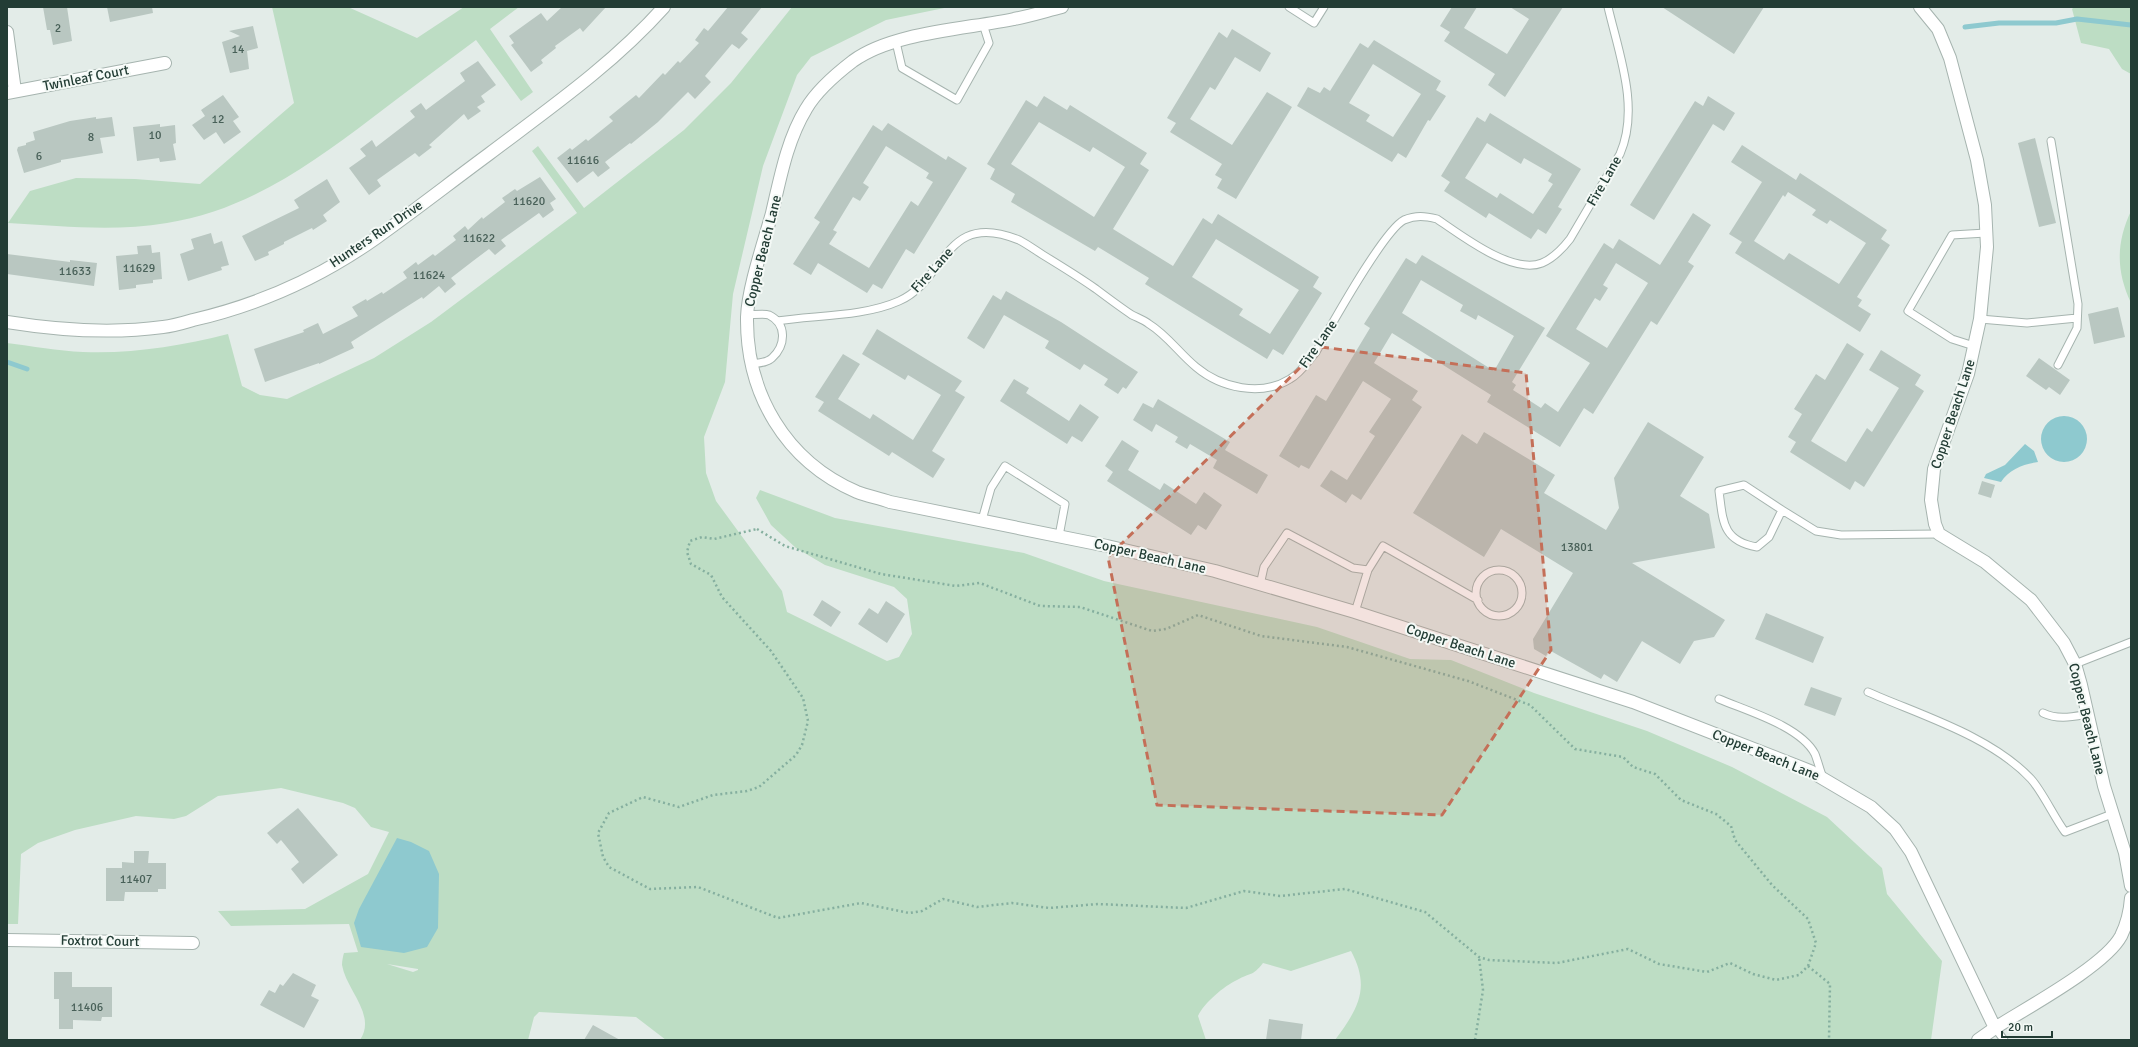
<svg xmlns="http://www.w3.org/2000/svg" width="2138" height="1047" font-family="Signika,sans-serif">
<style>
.green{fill:#bdddc4;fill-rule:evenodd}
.water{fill:#8ec9cf}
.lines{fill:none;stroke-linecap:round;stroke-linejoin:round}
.stream{stroke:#8ec9cf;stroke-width:5}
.building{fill:#b9c7c1;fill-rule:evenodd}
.service-casing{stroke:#a6b4af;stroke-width:9}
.minor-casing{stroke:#a6b4af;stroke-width:14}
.path{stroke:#85af9f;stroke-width:2.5;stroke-dasharray:2 3;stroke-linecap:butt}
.service{stroke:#fff;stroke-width:7}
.minor{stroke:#fff;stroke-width:12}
.marked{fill:#c46f58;fill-opacity:0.2;stroke:#c46f58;stroke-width:3;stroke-dasharray:8 5;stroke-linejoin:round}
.labels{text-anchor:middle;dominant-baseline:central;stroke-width:4;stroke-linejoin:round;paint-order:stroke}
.number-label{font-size:12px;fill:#486058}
.street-label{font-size:14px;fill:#233d35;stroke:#f4f9f6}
</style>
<rect width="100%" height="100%" fill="#e3ece8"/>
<path class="green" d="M272 7H348L417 38 464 7H519L490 29 533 92 521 101 476 40C441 66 406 92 372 118 310 165 246 211 167 223 113 232 62 226 8 223L30 191 76 178 135 179 200 184 294 103Z
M792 7H949L886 20 811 57 797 75 763 166 733 294 725 382 704 437 706 473 716 501 782 591 787 612 887 661 899 657 912 634 907 599 894 587 825 565 796 548 771 525 756 498 760 490 835 518 1024 553 1104 581 1317 627 1410 659 1451 660 1534 693 1647 731 1732 767 1827 817 1882 868 1887 894 1942 961 1931 1040H1335C1358 1009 1371 988 1351 951L1291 971 1263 963C1252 977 1251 972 1237 980 1224 986 1204 1003 1198 1016L1206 1040H666L636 1017 539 1012 534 1017 528 1040H360C377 1015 346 990 342 965 342 961 343 956 344 953L358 952 349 924 231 926 218 911 305 909 368 874 389 832 371 827 355 808 343 803 281 788 218 796 186 816 174 819 136 816 75 830 38 843 21 854 18 924H7V343C32 346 58 351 83 352 132 354 180 346 228 334L242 386 260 395 287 399 374 358 431 322 577 213 532 151 538 146 584 208 684 130 731 83ZM387 964 418 969V970L413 972Z
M2074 7H2131V74L2122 69 2109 49 2081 43 2072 9Z
M2131 211V303C2116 271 2116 243 2131 211Z"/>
<path class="water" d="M2041 439a23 23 0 1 1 46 0a23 23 0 1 1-46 0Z
M2025 444 2034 451 2038 462C2024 464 2009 469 2001 482L1984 478 1986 474 2005 465Z
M397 838 411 842 429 851 439 874 438 928 427 947 404 953 361 947 354 923 359 909Z"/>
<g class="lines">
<path class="stream" d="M1965 27 1999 23H2056L2077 19 2131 25
M7 362 27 369"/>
</g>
<path class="building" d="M43 7H67L72 41 53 45 50 30H47Z
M107 7H152L153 13 110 22Z
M562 7H606L583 32 580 28 555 46 556 48 541 60 543 63 531 72 511 45 514 43 509 36 541 13 547 21Z
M728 7H762L741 33 748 39 739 49 732 44 705 76 711 82 695 99 688 92 658 122 631 144 630 143 605 162 610 168 598 177 593 171 577 183 557 158 570 148 572 150 586 139 588 141 613 121 609 117 636 95 639 98 663 73 665 75 678 61 680 63 699 43 695 40 704 28 708 31Z
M1452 7H1477L1464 28 1507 54 1529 19 1510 7H1563L1505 97 1488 85 1495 74 1444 41 1450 32 1440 26Z
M1662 7H1764L1734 54Z
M253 26 258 48 247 51 249 69 230 73 222 42 240 36 229 31Z
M1232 29 1271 53 1260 72 1235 57 1215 90 1210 87 1190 119 1232 145 1267 92 1292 107 1236 199 1217 188 1222 179 1215 175 1222 164 1170 132 1176 123 1167 118 1219 32 1227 38Z
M1374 40 1441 81 1436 90 1446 96 1430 121 1428 120 1406 158 1398 153 1392 162 1297 106 1308 87 1320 93 1324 87 1330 91 1360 43 1368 48ZM1373 64 1421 94 1393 137 1366 121 1370 115 1349 103Z
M478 61 496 85 481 96 485 102 477 107 481 111 468 120 464 114 429 145 432 147 419 157 415 153 377 180 381 186 369 195 349 168 366 156 360 149 372 140 376 147 415 117 410 111 421 103 426 110 465 81 460 73Z
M223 95 239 117 233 121 241 132 224 144 216 132 204 140 192 125 205 116 201 110Z
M1044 96 1067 110 1070 105 1147 153 1140 164 1149 170 1113 229 1173 266 1203 218 1212 224 1218 214 1319 277 1313 287 1322 293 1283 355 1273 349 1267 359 1145 284 1149 278 1098 247 1095 251 1011 202 1015 194 990 179 995 169 987 164 1026 100 1037 107ZM1039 122 1090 152 1093 147 1125 167 1094 217 1011 164ZM1216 239 1299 290 1270 334 1239 315 1243 309 1192 277Z
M1708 96 1735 113 1724 131 1713 124 1654 220 1630 205 1695 101 1703 106Z
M1490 113 1581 169 1558 207 1562 209 1546 234 1538 229 1531 239 1489 213 1486 218 1444 191 1450 182 1441 176 1477 117 1485 122ZM1487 143 1521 164 1524 158 1552 174 1548 181 1553 184 1533 214 1500 193 1497 198 1465 178Z
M96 117V119L112 117 115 136 100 138 103 153 61 160V162L24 173 17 150 18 147 26 145V143L35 140 33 132 70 121Z
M888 123 946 160 948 156 967 168 914 254 906 249 882 289 873 284 867 293 818 263 811 275 793 264 820 222 814 218 873 125 882 131ZM886 146 929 173 926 178 933 182 918 206 911 201 869 268 829 244 837 232 833 230 853 197 860 201 869 187 863 183Z
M160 124V127L175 125 176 143 173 144 176 160 160 162 159 158 137 161 133 127Z
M2035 138 2056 223 2039 227 2018 143Z
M1742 145 1796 180 1800 173 1887 230 1881 239 1890 245 1857 297 1862 300 1858 306 1871 314 1860 332 1735 253 1742 242 1729 234 1762 182 1731 162ZM1788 192 1816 210 1812 215 1827 224 1830 220 1866 243 1839 284 1789 253 1784 260 1754 241 1783 195 1785 197Z
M540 177 556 199 550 203 554 210 543 218 539 213 501 240 506 246 495 255 489 249 473 261 451 278 456 284 445 293 439 286 423 299 422 297 351 342 354 348 319 364V363L265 382 254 349 304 332 303 330 318 323 323 334 358 316 352 307 366 299 367 301 382 292 383 294 407 278 403 272 416 262 418 265 433 254 435 256 456 240 453 236 465 226 468 230 482 217 483 219 505 202 502 198 515 189 517 191Z
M327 179 340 202 323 215 327 221 313 230 312 228 284 242V244L268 252 269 255 255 261 242 236 299 208 294 200Z
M1693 213 1711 225 1688 262 1694 266 1657 325 1651 321 1593 414 1584 408 1560 447 1487 402 1491 395 1392 333 1374 363 1418 391 1412 400 1422 407 1361 500 1352 494 1346 503 1320 486 1331 470 1347 480 1375 436 1369 432 1391 399 1363 381 1309 469 1301 465 1299 468 1279 456 1316 395 1326 401 1370 328 1364 324 1406 258 1416 264 1422 255 1545 328 1512 382 1516 385 1513 390 1541 408 1545 403 1558 412 1590 363 1546 336 1604 243 1613 249 1619 239 1660 265ZM1616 263 1648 283 1607 348 1576 329 1595 298 1600 301 1608 288 1603 285ZM1421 280 1463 305 1460 311 1476 320 1478 315 1514 336 1494 371 1402 313Z
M211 233 214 244 222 241 229 265 221 267 222 270 188 281 180 254 194 249 191 239Z
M151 245 152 253 160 252 162 279 153 280V283L136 285V288L119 290 116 256 138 254 137 246Z
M7 254 70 262V260L97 263 94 286 7 274Z
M1006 291 1061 322 1138 372 1126 389 1123 387 1118 394 1104 385 1108 379 1084 364 1080 370 1045 348 1049 341 1004 315 984 349 967 338 993 295 1001 300Z
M2118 307 2125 337 2094 344 2088 314Z
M877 329 962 381 955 391 965 397 932 451 945 459 933 478 892 452 889 456 818 411 824 402 815 397 843 354 860 364 838 399 870 419 873 414 913 440 941 395 908 375 905 380 862 354Z
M1847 343 1864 354 1811 441 1834 455 1846 462 1867 428 1872 432 1899 388 1869 370 1881 350 1921 375 1915 385 1924 391 1864 487 1855 481 1850 490 1790 452 1796 442 1788 437 1802 414 1794 409 1816 374 1825 380Z
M2039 358 2070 380 2060 395 2049 387 2046 390 2026 376Z
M1014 379 1029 388 1026 393 1069 421 1080 404 1099 417 1082 442 1072 436 1067 444 1000 401Z
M1158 399 1230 442 1225 450 1268 475 1257 494 1213 468 1217 460 1190 444 1187 449 1175 442 1178 437 1156 424 1152 432 1133 420 1143 403 1153 408Z
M1648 422 1704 457 1680 496 1709 514 1715 548 1632 563 1725 620 1714 637 1694 641 1680 664 1642 641 1617 682 1604 674 1601 679 1549 650 1546 656 1534 649 1533 639 1573 573 1501 529 1484 557 1413 513 1462 434 1477 444 1484 432 1555 475 1544 493 1606 530 1619 508 1614 478Z
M1122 440 1139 451 1128 470 1160 490 1164 483 1196 504 1204 492 1222 505 1206 530 1198 525 1191 535 1107 481 1113 472 1105 466Z
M1982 481 1995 485 1991 498 1978 494Z
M822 600 841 612 831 627 813 615Z
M886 601 905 614 887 643 858 624 869 608 878 614Z
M1766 613 1824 637 1813 663 1755 639Z
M1811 687 1842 698 1835 716 1804 705Z
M298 808 338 855 303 884 291 869 299 862 281 840 277 844 267 833Z
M134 851H149L148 863H166V889H158V892H125L124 901H106V868H122V862L134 863Z
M54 972H72V987H112V1017H102L101 1021 73 1020V1029H59V999H54Z
M293 973 316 985 311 996 319 1000 304 1028 260 1005 269 990 275 993 280 984 283 986Z
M1269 1019 1303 1024 1301 1040H1266Z
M593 1025 620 1040H584Z"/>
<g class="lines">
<g class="service-casing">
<path id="service" d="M1289 7 1314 23 1324 7
M896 42 902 68 957 100 989 43 983 24
M2051 141 2078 304 2077 328 2058 365
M747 315C753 315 764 313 769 315 787 324 786 345 772 358 767 363 758 363 751 364
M1980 319 2027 323 2077 318
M777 321C815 315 863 317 899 301 947 280 944 209 1019 240 1027 244 1035 250 1043 255 1061 266 1079 277 1096 289 1108 298 1120 307 1132 315 1138 318 1144 320 1149 324 1167 335 1179 353 1196 367 1221 388 1261 397 1290 379 1301 373 1308 361 1316 352 1331 326 1383 231 1404 220 1416 215 1425 216 1437 219 1461 235 1512 275 1542 263 1554 258 1563 248 1570 239L1620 154C1640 108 1619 54 1608 7
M1974 346 1952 339 1908 311 1952 235 1986 233
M1782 510 1744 485 1719 491C1723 521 1722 541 1757 547L1769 537 1782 510 1816 531 1841 535 1939 534
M982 520 991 488 1005 466 1065 504 1059 536
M1368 570 1383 546 1478 600
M1476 593a23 23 0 1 1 46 0a23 23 0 1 1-46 0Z
M1260 585 1264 567 1287 533 1353 568 1368 570 1355 612
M2075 664 2131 642
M1868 692C1920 715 1991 736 2031 779 2042 791 2054 817 2065 832L2112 814
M1719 699C1747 711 1800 726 1815 754 1818 762 1820 770 1823 778
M2043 713C2058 720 2071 717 2088 714
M1995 1028 2004 1040"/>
</g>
<g class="minor-casing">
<path id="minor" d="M1062 7C1046 11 1030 16 1014 19 967 29 893 32 853 61 836 74 817 90 806 109 787 140 780 179 772 213 764 242 748 288 747 317 746 393 785 461 857 492 867 496 879 498 890 502L1107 546 1215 571 1355 612 1633 702 1810 771 1871 807 1895 829 1911 852 1995 1028C2026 1008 2105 966 2121 936 2127 924 2130 912 2131 898
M1920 7 1938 29 1950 58 1977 160 1985 205 1987 247 1980 319 1968 374 1934 469 1931 500 1935 524 1939 534 1985 562 2031 600 2064 643 2075 664 2081 685 2104 786 2125 853 2131 886
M7 32 15 91
M7 93 165 63
M7 322C57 330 112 334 163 327 173 326 183 323 193 320 258 305 321 277 376 238 414 211 451 182 489 154 550 108 613 64 664 7
M7 940 193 943
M1978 1040 1995 1028"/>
</g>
<path class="path" d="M757 529 785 546 881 574 956 586 980 583 1040 606 1080 607 1152 631 1166 629 1198 615 1261 636 1347 647 1468 681 1530 705 1575 749 1623 757 1633 767 1655 774 1681 800 1716 814 1731 826 1735 840 1772 885 1808 919 1816 943 1808 966 1799 975 1776 980 1753 974 1730 963 1707 972 1659 964 1628 949 1557 963 1489 960 1479 957 1425 912 1345 889 1280 896 1244 891 1186 908 1098 904 1049 908 1012 903 977 907 943 899 922 911 909 913 861 903 778 918 698 887 650 889 609 867 603 857 598 833 609 813 643 797 679 807 713 795 747 791 759 787 796 755 802 745 808 721 803 698 771 651 722 597 711 575 691 564 687 552 690 541 702 537 714 539Z
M1808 966 1830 984 1829 1040
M1475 1040 1483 990 1479 957"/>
<use href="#service" class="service"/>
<use href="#minor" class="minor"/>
</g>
<path class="marked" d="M1321 347 1526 373 1551 650 1442 815 1157 805 1108 557Z"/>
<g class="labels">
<g class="number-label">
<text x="58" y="28">2</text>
<text x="238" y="49">14</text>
<text x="218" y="119">12</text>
<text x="155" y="135">10</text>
<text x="91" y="137">8</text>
<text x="39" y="156">6</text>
<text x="583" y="160">11616</text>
<text x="529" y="201">11620</text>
<text x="479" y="238">11622</text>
<text x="139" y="268">11629</text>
<text x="75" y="271">11633</text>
<text x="429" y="275">11624</text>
<text x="1577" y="547">13801</text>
<text x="136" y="879">11407</text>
<text x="87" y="1007">11406</text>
</g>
<g class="street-label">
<text transform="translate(86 78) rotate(-11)">Twinleaf Court</text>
<text transform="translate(1604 181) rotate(-60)">Fire Lane</text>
<text transform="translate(376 234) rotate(-34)">Hunters Run Drive</text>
<text transform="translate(763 251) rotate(-76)">Copper Beach Lane</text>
<text transform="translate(932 270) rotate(-48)">Fire Lane</text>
<text transform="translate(1318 344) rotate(-55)">Fire Lane</text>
<text transform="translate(1953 414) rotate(-72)">Copper Beach Lane</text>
<text transform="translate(1150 556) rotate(13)">Copper Beach Lane</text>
<text transform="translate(1461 646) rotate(18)">Copper Beach Lane</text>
<text transform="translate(2087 719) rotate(76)">Copper Beach Lane</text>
<text transform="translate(1766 755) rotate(22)">Copper Beach Lane</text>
<text transform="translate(100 941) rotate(1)">Foxtrot Court</text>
</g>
</g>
<rect width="2138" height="1047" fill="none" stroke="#233d35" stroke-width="16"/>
<path d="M2002 1031v6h50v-6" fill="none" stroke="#233d35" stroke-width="2"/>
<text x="2008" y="1031" font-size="12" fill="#233d35" stroke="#f4f9f6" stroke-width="3" paint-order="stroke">20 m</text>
</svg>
